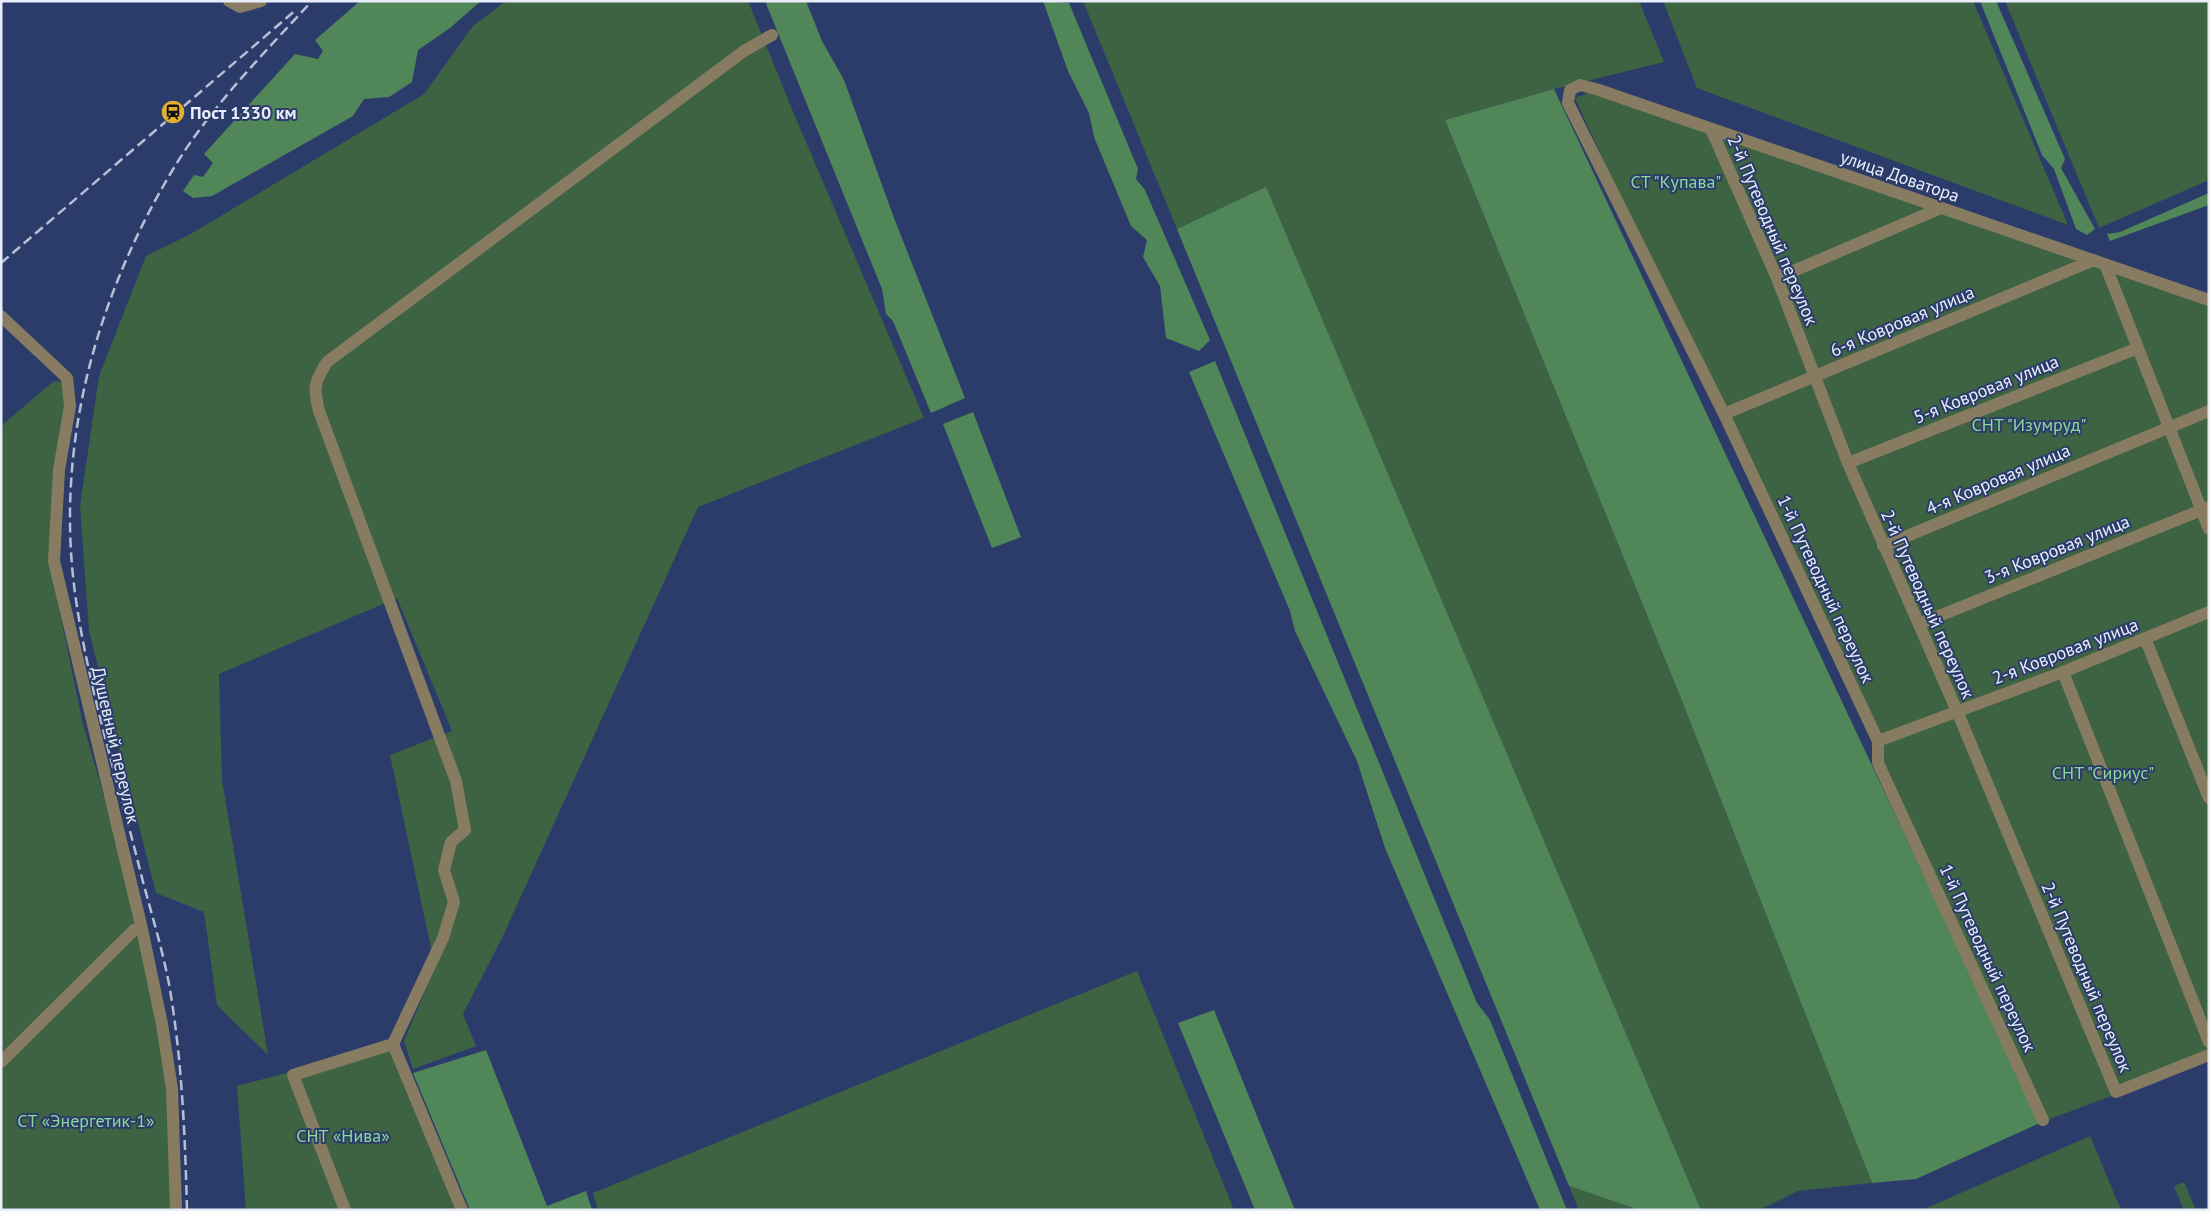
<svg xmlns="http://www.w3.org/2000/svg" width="2210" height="1211" font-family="'PT Sans',sans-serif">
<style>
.green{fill:#3d6342}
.forest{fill:#518658}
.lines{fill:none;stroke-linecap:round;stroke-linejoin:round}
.minor{stroke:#877c62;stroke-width:12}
.rail{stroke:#b7bfd4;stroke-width:2.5;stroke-dasharray:10 5;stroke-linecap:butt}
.labels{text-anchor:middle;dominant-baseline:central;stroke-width:4;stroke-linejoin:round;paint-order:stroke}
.poi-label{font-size:18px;font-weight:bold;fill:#e8edf9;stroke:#2b3c6b;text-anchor:start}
.street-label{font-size:18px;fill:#e8edf9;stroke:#2b3c6b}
.park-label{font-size:18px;fill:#8cd996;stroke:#2b3c6b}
</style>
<rect width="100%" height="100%" fill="#2b3c6b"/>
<path class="green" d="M506 1H748L794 114 924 418 698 507 502 938 463 1014 476 1046 413 1069 404 1041 435 967 390 755 452 731 397 598 219 674 222 780 268 1055 217 1005 204 912 156 893 89 631 80 506 99 376 146 256 189 235 424 94 473 26Z
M1083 1H1639L1664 62 1554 89 1445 120 1680 696 1872 1183 1798 1191 1759 1210H1701L1266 188 1177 229Z
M1663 1H1973L2068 225 1697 88Z
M2005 1H2209V180L2099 228Z
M1593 91 2209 296V1060L2047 1120 1720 416 1575 98Z
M54 381 68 382 52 574 82 720 147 948 175 1149 178 1210H1V426Z
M1137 971 1234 1210H598L593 1193Z
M393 1045 461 1210H246L237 1086Z
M2090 1136 2121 1210H1922Z
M2184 1182 2196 1210H2184L2174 1186Z
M1569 1186 1639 1210H1579Z"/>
<path class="forest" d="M360 1H481L450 28 418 50 412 82 389 97 364 99 353 116 212 196 193 198 183 191 194 175 203 177 213 163 204 154 295 54 318 59 323 51 315 40Z
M765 1H806L822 41 844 80 894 218 965 398 931 413 893 321 886 314 882 289Z
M1043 1 1069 3 1138 169 1136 179 1145 190 1210 340 1199 351 1166 338 1160 286 1143 257 1147 240 1131 226 1094 137 1089 113 1068 71Z
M1980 1H1996L2065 159 2061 168 2095 229 2087 235 2076 229 2054 169 2042 155Z
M1554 89 2040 1123 1916 1179 1872 1183 1680 696 1445 120Z
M1266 187 1701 1210H1639L1569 1186 1177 229Z
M2209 193V205L2110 241 2107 234 2120 232Z
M1215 361 1477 1003 1490 1020 1567 1210H1540L1385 848 1357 761 1295 631 1290 611 1189 372Z
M973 412 1021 537 992 548 943 424Z
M1214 1010 1295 1210H1255L1178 1023Z
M486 1050 547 1206 586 1191 592 1210H470L413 1073Z"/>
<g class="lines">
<path class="minor" d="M229 1 240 7 261 1
M1711 129 1777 278 1848 463 1957 711 2116 1092 2209 1055
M2105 264 2209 529
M1777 278 1941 208
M1 316 67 378 70 406 59 470 54 561 142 929 162 1024 172 1089 176 1210
M1724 414 2094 260
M1848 463 2138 348
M1883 546 2209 411
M1919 624 2209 507
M2145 638 2209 798
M2063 672 2209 1042
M1878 741 2063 672 2209 612
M393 1044 462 1210
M1 1062 134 930 142 929
M2043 1120 1878 763V741L1724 414 1590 147 1568 103 1570 90 1580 85 1596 89 2209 300
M345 1210 293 1075 393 1044 443 938 454 902 444 870 451 842 465 830 456 781 319 411C313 387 314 383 327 362L744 51 772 35"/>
<path class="rail" d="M1 263 297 9
M187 1210C185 1135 182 1058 169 984 161 942 147 900 137 858 115 772 87 681 75 593 55 445 96 298 172 171 208 110 264 53 312 1"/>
</g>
<defs>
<g id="station-disc" transform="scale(1.25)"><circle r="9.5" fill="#deb133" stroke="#2b3c6b"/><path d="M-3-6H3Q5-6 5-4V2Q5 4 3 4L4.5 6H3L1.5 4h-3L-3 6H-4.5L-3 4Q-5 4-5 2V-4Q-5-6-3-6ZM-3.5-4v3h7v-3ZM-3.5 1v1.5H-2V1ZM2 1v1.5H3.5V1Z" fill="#111"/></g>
</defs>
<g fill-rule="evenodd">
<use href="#station-disc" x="173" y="112"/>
</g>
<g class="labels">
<g class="poi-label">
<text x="190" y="112">Пост 1330 км</text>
</g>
<g class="street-label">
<text transform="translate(1900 176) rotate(19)">улица Доватора</text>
<text transform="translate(1773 230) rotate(67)">2-й Путеводный переулок</text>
<text transform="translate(1902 321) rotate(-23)">6-я Ковровая улица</text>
<text transform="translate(1986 389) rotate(-22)">5-я Ковровая улица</text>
<text transform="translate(1998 479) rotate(-23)">4-я Ковровая улица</text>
<text transform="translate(2057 549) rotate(-22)">3-я Ковровая улица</text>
<text transform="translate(1826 589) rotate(65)">1-й Путеводный переулок</text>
<text transform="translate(1928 604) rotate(66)">2-й Путеводный переулок</text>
<text transform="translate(2065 651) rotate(-21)">2-я Ковровая улица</text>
<text transform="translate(116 745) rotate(77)">Душевный переулок</text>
<text transform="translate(1988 958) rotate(65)">1-й Путеводный переулок</text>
<text transform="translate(2087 977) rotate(67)">2-й Путеводный переулок</text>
</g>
<g class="park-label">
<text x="1676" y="181">СТ "Купава"</text>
<text x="2029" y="424">СНТ "Изумруд"</text>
<text x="2103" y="772">СНТ "Сириус"</text>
<text x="86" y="1120">СТ «Энергетик-1»</text>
<text x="343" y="1135">СНТ «Нива»</text>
</g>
</g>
<rect width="2210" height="1211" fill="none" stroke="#e8edf9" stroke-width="5"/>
</svg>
